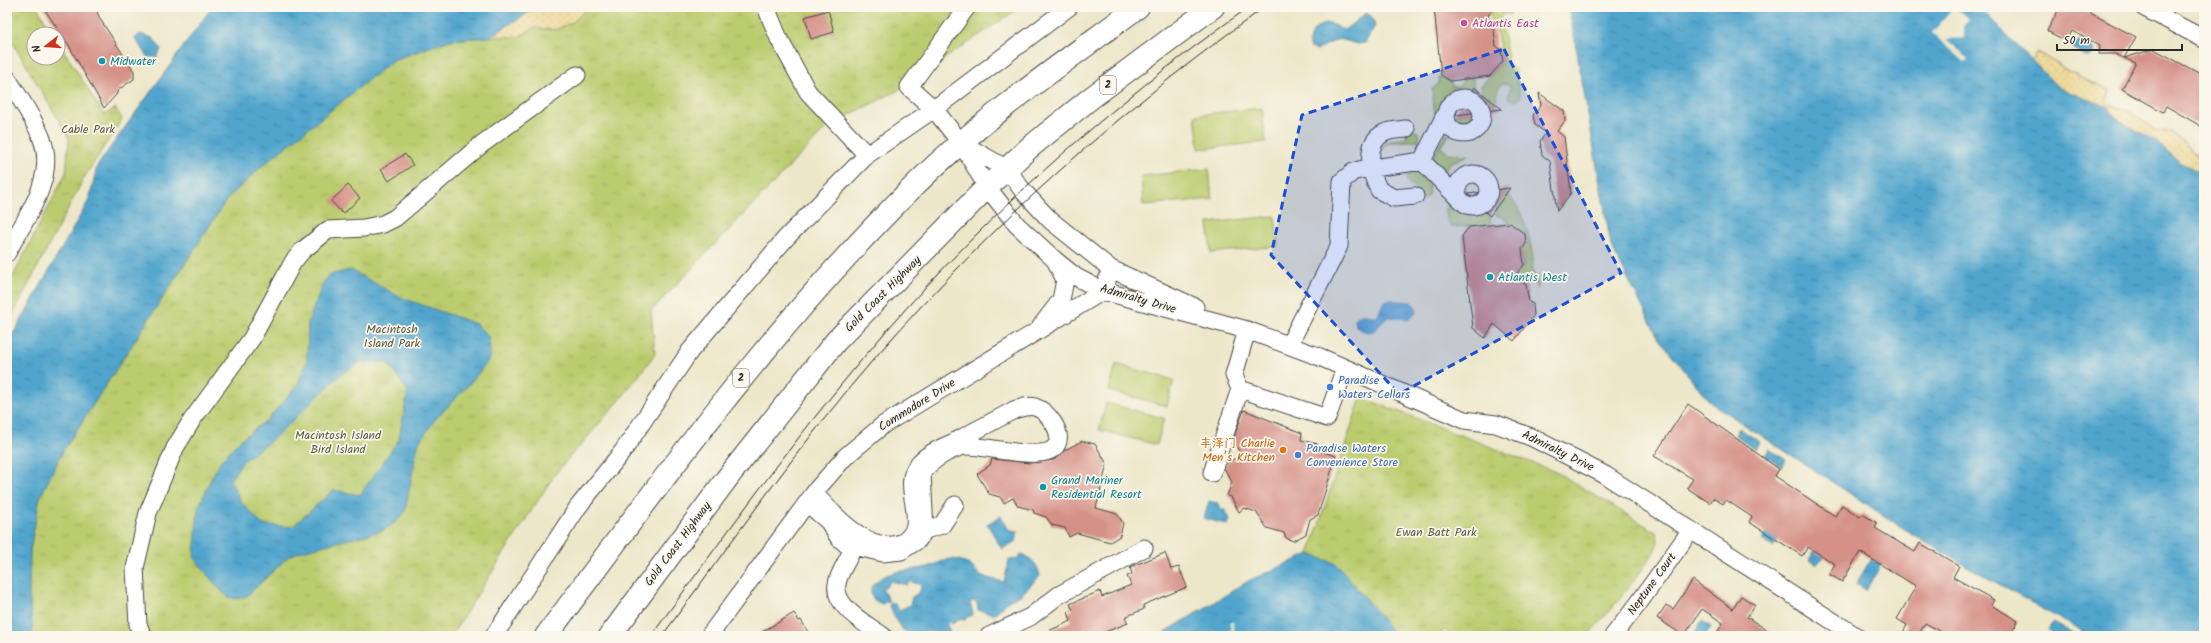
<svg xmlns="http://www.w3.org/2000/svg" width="2211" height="643" font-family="Kalam,'LXGW WenKai TC',sans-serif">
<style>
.green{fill:#bbcc6e;stroke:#737c4c}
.sand{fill:url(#sand-dots);stroke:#8c8264}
.park{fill:url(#park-tufts);stroke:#737c4c}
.water{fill:url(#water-ripples);stroke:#3e687c;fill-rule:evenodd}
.pier{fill:#ede7ca}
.building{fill:#d59188}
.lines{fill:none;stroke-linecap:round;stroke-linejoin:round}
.minor-casing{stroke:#484743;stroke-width:19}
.highway-casing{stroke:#484743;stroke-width:24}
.minor{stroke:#fff;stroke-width:17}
.highway{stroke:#fff;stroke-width:22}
.tram{stroke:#2b2b2b;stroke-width:1}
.marked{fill:#1d4ed8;fill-opacity:0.2;stroke:#1d4ed8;stroke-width:3;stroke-dasharray:8 5;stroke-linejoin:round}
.hotel-dot{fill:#d1479c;stroke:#fbf7ec;stroke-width:1.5}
.culture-dot{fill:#0f9aa8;stroke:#fbf7ec;stroke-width:1.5}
.shop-dot{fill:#3f7fe0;stroke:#fbf7ec;stroke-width:1.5}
.food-dot{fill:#e8710a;stroke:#fbf7ec;stroke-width:1.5}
.labels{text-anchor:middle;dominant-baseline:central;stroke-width:3.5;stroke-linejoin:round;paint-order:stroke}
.shield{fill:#fbf7ec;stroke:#696865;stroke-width:1}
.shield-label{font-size:11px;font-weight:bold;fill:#2b2b2b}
.hotel-label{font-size:12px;fill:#b23c85;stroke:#fbf7ec;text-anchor:start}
.culture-label{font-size:12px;fill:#0d838f;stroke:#fbf7ec;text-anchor:start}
.park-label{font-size:12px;fill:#565b3f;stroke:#fbf7ec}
.street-label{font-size:12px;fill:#2b2b2b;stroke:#fbf7ec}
.shop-label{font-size:12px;fill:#366cbe;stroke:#fbf7ec;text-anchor:start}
.food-label{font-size:12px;fill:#c56008;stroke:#fbf7ec;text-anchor:end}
</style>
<defs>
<pattern id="sand-dots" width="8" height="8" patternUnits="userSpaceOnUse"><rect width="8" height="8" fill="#eeda9e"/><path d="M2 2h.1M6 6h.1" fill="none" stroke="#cb8" stroke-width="1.8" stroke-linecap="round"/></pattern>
<pattern id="park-tufts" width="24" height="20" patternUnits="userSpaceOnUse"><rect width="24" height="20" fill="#bbcc6e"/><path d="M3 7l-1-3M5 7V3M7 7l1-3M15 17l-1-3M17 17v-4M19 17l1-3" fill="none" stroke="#a1af5f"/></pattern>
<pattern id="water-ripples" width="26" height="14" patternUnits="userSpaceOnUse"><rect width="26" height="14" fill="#51a5cd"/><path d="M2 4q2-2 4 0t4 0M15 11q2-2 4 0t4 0" fill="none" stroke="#4387a7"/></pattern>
</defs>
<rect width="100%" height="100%" fill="#fbf7ec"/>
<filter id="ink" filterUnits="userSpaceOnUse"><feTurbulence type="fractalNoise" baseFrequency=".025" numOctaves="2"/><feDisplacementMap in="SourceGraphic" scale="8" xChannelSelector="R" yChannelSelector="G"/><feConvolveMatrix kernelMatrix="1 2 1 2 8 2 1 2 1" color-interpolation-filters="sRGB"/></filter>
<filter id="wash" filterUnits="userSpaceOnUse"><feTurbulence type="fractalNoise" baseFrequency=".012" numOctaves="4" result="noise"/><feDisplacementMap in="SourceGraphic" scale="16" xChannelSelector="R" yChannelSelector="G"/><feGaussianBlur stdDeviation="0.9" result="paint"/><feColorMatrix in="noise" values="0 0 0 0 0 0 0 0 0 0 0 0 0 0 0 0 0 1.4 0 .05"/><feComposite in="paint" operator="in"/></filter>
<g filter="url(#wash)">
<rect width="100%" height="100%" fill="#ede7ca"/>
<path class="green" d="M1498 7H1511L1513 11 1511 14H1502L1500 18 1508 57 1506 62 1515 70 1520 97 1516 101 1508 98 1511 86C1496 75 1498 99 1495 104L1482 93 1481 85 1483 84 1503 61 1496 29 1492 26 1490 14 1492 9Z
M1466 74 1473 79V87L1470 92 1458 93 1448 97 1435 115 1432 89 1439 83V77L1450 81 1453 87C1463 88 1462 80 1466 74Z
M1455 117a9 9 0 1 1 18 0a9 9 0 1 1-18 0Z
M1262 108 1266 142 1199 149 1195 115Z
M1404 122 1419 133V140L1389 143 1379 154C1383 139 1394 140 1407 138Z
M1445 135H1449L1440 147 1448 153 1468 155 1450 163 1444 171 1454 179 1453 180H1451L1432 159Z
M1209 169 1212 199 1143 205 1141 176Z
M1416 171C1428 176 1432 185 1427 197L1416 203 1414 186H1411L1407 181 1406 173Z
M1506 193C1523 207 1530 238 1533 259 1533 263 1532 268 1533 272 1535 279 1540 281 1538 289L1532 282 1524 284 1521 281H1512V273L1520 270 1524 265 1522 249 1526 244 1525 234 1500 216H1497L1496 207Z
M1447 197C1457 209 1464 215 1480 213L1483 210 1490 215 1491 224 1483 234 1473 226 1451 227C1445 220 1446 207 1445 198Z
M1275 216 1278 246 1211 253 1208 223Z
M1116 364 1174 380 1167 406 1109 391Z
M1106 403 1164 418 1157 445 1099 430Z"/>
<path class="sand" d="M537 7H588L573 22 555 30 533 28 520 37H489Z
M2037 52 2081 78 2110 90 2106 103 2127 110 2155 130 2169 132 2184 142 2204 164V174L2181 163 2155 141 2118 120 2107 107 2059 88 2031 60Z"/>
<path class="park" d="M7 7H37L53 34H34V58H58V41L104 115 115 108 122 119 85 176 12 316 7 319V288L66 173 69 138 7 33Z
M588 7H1021L895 92 829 125 651 311 655 354 619 401 555 474 451 636H33L29 594 30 550 40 497 63 451 227 199 262 166 393 60 450 40 489 37H520L533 28 556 30 573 22Z
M1361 397 1556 472 1656 532C1657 535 1658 538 1658 541 1658 556 1600 622 1587 636H1453L1445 630 1438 636H1396L1337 564 1309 554Z"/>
<path class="water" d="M212 7H538L489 37 450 40 393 60 262 166 227 199 63 451 40 497 30 550 29 594 33 636H7V338L15 331 89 200 97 166Z
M1569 7H1979L2059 88 2107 107 2118 120 2155 141 2181 163 2204 174V636H2090L1923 541 1711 403 1659 339 1611 246Z
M1366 13 1372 17 1375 26 1365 43 1358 44 1339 39 1316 50 1310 48C1306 36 1317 23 1329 24 1335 24 1339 29 1344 30Z
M140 34 153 38 161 49 157 57H147L135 38Z
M2082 40 2093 47 2095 52 2091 56 2086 57 2074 49 2075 43Z
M351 270 400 297 476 324 488 336 491 357 473 380 434 421 418 444 405 512 396 522 382 531 302 551 289 556 247 596C241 598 237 600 231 598 220 594 202 567 194 557L198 508 212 477 221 460 239 441 268 419 297 386 307 361 308 322 324 281 332 274ZM361 362H387L408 391 399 439 360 495 334 490 292 527 263 525 241 502 230 480 243 461 273 439 339 376Z
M1390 299 1396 301 1411 302 1416 308V313L1410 319 1389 317C1375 326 1376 339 1356 327L1355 319C1362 311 1368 317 1377 316L1384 302Z
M1739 428 1760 442 1756 449 1735 435Z
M1769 449 1786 460 1782 467 1765 456Z
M1209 501 1217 503 1220 508 1225 510 1230 519 1228 525 1204 518Z
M1001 516 1009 530 1018 531 1016 541 1002 549 987 524Z
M1773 522 1784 530 1773 547 1762 540Z
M1824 534 1825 556 1816 565 1809 560Z
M1021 554C1032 559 1038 564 1040 576L1021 595 1010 600 994 614 978 610 977 603 973 601 970 603 973 613 971 616 967 617 964 621 961 618 952 624 950 622 947 625 950 631C942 634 935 632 928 632 922 631 917 634 912 634 899 634 894 614 889 605L894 602 899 610 910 605 912 597 920 592 921 585 909 581 907 585 890 581 888 585 882 589 889 601 882 604C873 601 869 596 872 587 884 568 912 572 931 566 938 564 944 559 952 559 965 560 973 566 980 576L1004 582 1009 560 1018 559Z
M1309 554 1337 564 1396 636H1159L1250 580Z
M1871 559 1881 565 1866 590 1856 584Z
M1702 621 1711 627 1706 636H1692Z
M2052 623 2074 634 2073 636H2057L2048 630Z"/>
<path class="pier" d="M1947 7H1954L1969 19 1963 27 1964 38 1946 39 1968 58 1965 62 1932 33 1951 11Z
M1230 622H1233V633L1235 635 1241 631 1244 636H1231Z"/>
<g id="blocks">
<path class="building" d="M43 7H95L100 19 134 71V79L118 90 116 95 104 108 68 44Z
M1434 7H1493L1485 22 1494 30 1496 46 1501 50 1503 61 1490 76 1450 81 1441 75Z
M2060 7H2079L2136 37 2124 58 2115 54H2099L2100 46 2072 31 2066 41 2047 31Z
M828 10 834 32 811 39 805 17Z
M2154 49 2204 76V128L2166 106 2163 112 2122 89 2136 63 2124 58Z
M1474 87 1502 109 1456 115 1458 108Z
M1539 93 1564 111 1565 121 1557 131 1564 137 1571 193 1557 211 1550 161 1542 155 1540 141 1546 133 1535 125 1533 115 1541 106Z
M405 154 413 165 389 181 381 169Z
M348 185 360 198 343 214 331 201Z
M1510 188 1490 216 1471 201 1468 194Z
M1510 223 1525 234 1526 244 1522 249 1524 265 1514 277 1526 285 1529 302 1533 304 1534 315 1514 341 1494 324 1485 338 1473 328 1462 236 1469 227Z
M1688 404 1779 469 1775 476 1835 516 1842 505 1860 517 1862 514 1877 523 1875 528 1915 552 1920 543 1959 566 1953 577 1994 600 1991 605 2018 621 2010 636H1948L1925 623 1918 636H1901L1907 625 1897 619 1916 586 1860 552 1842 582 1829 574 1835 564 1808 547 1802 556 1749 522 1752 517 1726 500 1723 504 1713 498 1710 503 1687 488 1693 479 1654 456Z
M1244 410 1302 433 1301 440 1317 444 1320 451 1336 456 1318 515 1310 519 1306 534 1293 541 1286 538 1284 533 1267 528 1256 512 1244 508 1239 512 1231 497 1227 496 1232 482 1224 468 1226 464 1241 455 1233 440Z
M1082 441 1095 444 1107 464 1096 508 1117 514 1123 523 1120 536 1110 542 1077 533 1069 537 1065 528 1052 525 1046 517 1034 513 1033 510 1018 506 1013 498 1004 503 1000 497 989 494 977 474 990 465 992 459 1029 463 1054 460 1065 450Z
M1165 553 1171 569 1179 567 1187 587 1143 605 1144 609 1125 617 1128 623 1095 636H1037L1071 621 1068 612 1073 610 1070 604 1100 591 1102 597 1131 585 1127 576 1132 574 1130 567Z
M1693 580 1733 609 1741 596 1755 605 1747 617 1776 636H1715L1723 623 1702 609 1684 636 1657 618 1666 605 1673 609Z
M794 613 799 621 801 620 808 632 806 633 808 636H755Z"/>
</g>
</g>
<g filter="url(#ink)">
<use href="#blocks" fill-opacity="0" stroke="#484743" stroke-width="1"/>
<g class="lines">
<g class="minor-casing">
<path id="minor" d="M766 7 779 39 808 92 867 155
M967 7 909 87 934 109 961 143 987 187 1017 225 1055 260 1076 277 1103 291 1247 330 1320 357 1464 420 1496 424 1531 437 1605 475 1856 636
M2143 7 2204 39
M7 78C19 97 34 118 42 139 57 179 24 220 7 253
M1446 116a18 18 0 1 1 36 0a18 18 0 1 1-36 0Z
M1406 129C1399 130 1390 130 1384 133 1363 143 1371 175 1379 190L1394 198 1415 196
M961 143 1007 169 1023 191 1050 220 1111 269 1195 307
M1422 161 1448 109
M1422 161 1461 201
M1457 190a16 16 0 1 1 32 0a16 16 0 1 1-32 0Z
M1041 326 1061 300 1065 280 1056 262
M1247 330 1234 375 1240 389 1327 418 1345 368
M1289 345 1339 246 1342 181 1353 172 1359 170 1422 161
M1212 473 1240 389
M807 503 828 521 839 538 846 544 883 553 901 551 918 540 925 530 922 473C931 460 950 449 965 446 983 444 1048 465 1057 444 1063 431 1047 411 1035 407 1028 405 1021 408 1014 410 994 421 973 432 952 443 941 448 928 453 919 463 903 481 918 504 915 525 914 532 908 540 901 543 869 555 833 514 814 493
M925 530 942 525 955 505
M853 547C849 560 839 571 837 584 833 607 868 625 883 636
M143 636 138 625 135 568 148 513 175 448 192 420 252 338 293 262 302 251 328 230 364 228 383 224 395 218 482 144 577 75
M494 636 578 507 623 451 690 351 785 239 867 155 934 109 1069 7
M709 636 817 489 846 456 883 425 1103 291 1111 269
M989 636 1030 617 1059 595 1144 548
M1613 636 1638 604 1691 530"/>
</g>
<g class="highway-casing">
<path id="highway" d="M546 636C662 480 777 321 916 184 984 117 1063 63 1138 7
M610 636 728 477 836 341 987 187 1029 148 1091 98 1213 7"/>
</g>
<use href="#minor" class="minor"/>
<use href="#highway" class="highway"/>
<path class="tram" d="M651 636C720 542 788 447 864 357 975 224 1107 107 1249 7
M662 636C733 541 801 442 879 353 994 222 1123 108 1265 7"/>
</g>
</g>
<path class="marked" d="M1504 49 1621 273 1399 394 1271 255 1302 115Z"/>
<circle class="hotel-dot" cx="1464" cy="23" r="4"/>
<g class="culture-dot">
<circle cx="102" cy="61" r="4"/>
<circle cx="1490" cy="277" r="4"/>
<circle cx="1043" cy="487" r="4"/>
</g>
<g class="shop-dot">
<circle cx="1330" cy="387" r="4"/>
<circle cx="1298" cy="455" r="4"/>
</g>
<circle class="food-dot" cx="1283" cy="450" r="4"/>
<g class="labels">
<g class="shield">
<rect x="1100" y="76" width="16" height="18" rx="3"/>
<rect x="733" y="369" width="16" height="18" rx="3"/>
</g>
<g class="shield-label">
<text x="1108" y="85">2</text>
<text x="741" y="378">2</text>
</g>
<g class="hotel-label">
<text x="1472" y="23">Atlantis East</text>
</g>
<g class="culture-label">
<text x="110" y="61">Midwater</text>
<text x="1498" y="277">Atlantis West</text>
<text x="1051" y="480">Grand Mariner<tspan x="1051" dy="14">Residential Resort</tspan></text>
</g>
<g class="park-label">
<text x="88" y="129">Cable Park</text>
<text x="392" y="329">Macintosh<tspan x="392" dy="14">Island Park</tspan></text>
<text x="338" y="435">Macintosh Island<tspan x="338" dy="14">Bird Island</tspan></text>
<text x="1436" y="532">Ewan Batt Park</text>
</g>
<g class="street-label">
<text transform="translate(883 294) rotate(-45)">Gold Coast Highway</text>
<text transform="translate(1138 299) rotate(16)">Admiralty Drive</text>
<text transform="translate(917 405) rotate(-32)">Commodore Drive</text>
<text transform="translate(1558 451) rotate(26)">Admiralty Drive</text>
<text transform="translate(678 544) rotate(-53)">Gold Coast Highway</text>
<text transform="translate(1652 584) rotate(-54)">Neptune Court</text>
</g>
<g class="shop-label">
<text x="1338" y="380">Paradise<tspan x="1338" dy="14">Waters Cellars</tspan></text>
<text x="1306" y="448">Paradise Waters<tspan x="1306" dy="14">Convenience Store</tspan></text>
</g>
<g class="food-label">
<text x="1275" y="443">丰泽门 Charlie<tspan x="1275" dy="14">Men’s Kitchen</tspan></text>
</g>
</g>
<rect width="2211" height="643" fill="none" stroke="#fbf7ec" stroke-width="24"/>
<g transform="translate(46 46) rotate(253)"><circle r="19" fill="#fbf7ec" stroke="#a8a59f"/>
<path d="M0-3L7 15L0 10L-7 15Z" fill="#c8321e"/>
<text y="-6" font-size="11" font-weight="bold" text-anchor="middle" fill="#2b2b2b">N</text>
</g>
<path d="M2057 44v6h125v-6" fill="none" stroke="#2b2b2b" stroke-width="2"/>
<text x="2063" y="44" font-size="12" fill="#2b2b2b" stroke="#fbf7ec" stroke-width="3" paint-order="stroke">50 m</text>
</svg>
